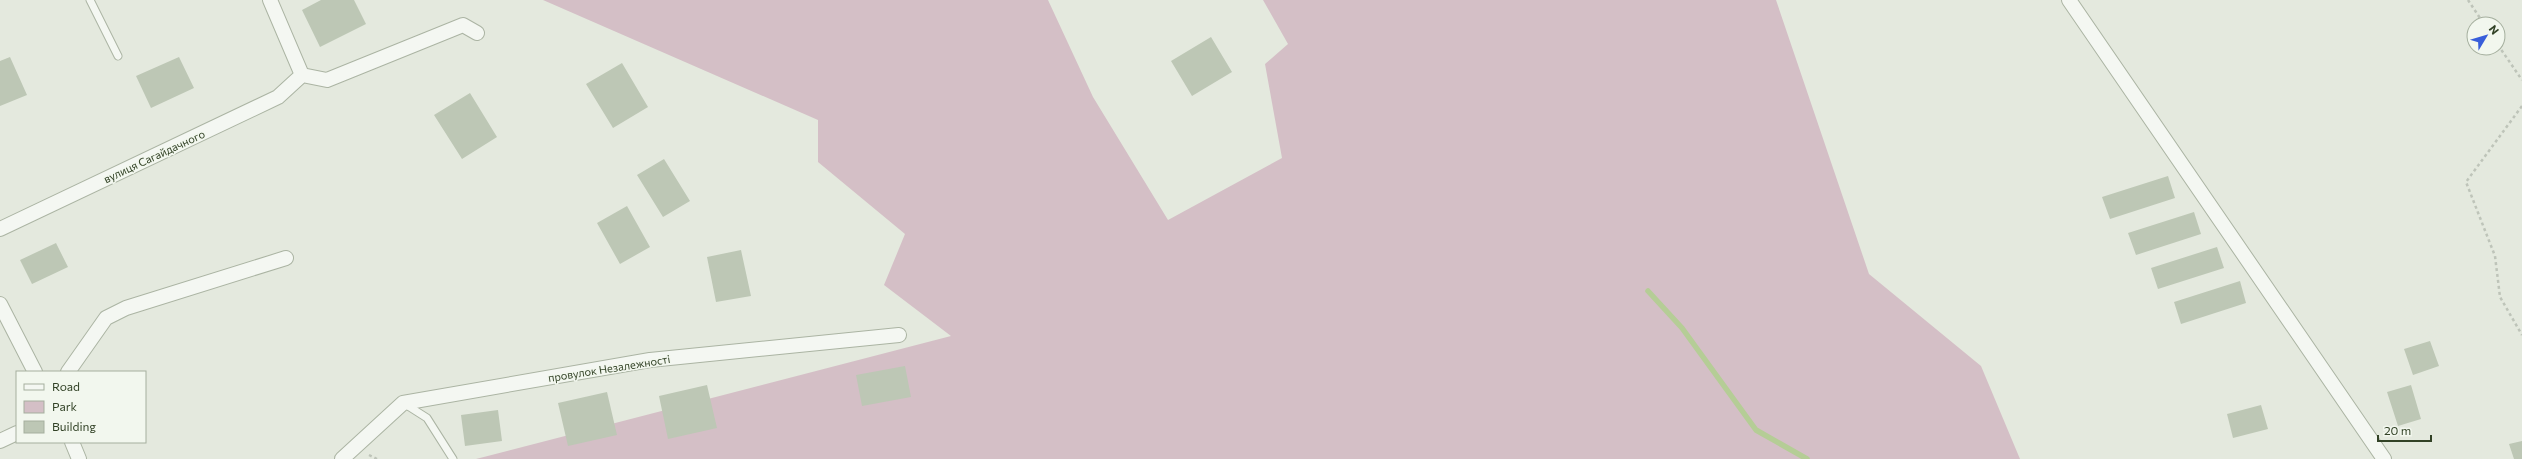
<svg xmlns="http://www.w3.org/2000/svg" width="2522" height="459" font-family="Commissioner,sans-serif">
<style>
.green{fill:#d4bfc6}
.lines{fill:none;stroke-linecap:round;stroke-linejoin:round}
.stream{stroke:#b5cd96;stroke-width:5.5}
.building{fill:#bdc7b5}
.service-casing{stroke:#abb4a3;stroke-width:9}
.minor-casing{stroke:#abb4a3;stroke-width:16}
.path{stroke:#bec4b9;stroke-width:2.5;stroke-dasharray:3 3;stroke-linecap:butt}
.service{stroke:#f4f7f2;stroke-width:7}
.minor{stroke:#f4f7f2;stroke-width:14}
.labels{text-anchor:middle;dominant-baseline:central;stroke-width:3;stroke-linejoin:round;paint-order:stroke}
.street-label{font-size:11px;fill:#324226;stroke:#f2f7ee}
</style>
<rect width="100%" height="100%" fill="#e4e9de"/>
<path class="green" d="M543 0H1048L1093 97 1168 220 1282 158 1265 64 1288 44 1263 0H1776L1869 274 1981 366 2020 459H476L951 336 884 285 905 234 818 162V120Z"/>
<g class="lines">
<path class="stream" d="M1648 291 1682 328 1756 430 1807 459"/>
</g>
<path class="building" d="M321 0H354L366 24 320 47 302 10Z
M1211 37 1232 72 1192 96 1171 61Z
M10 57 27 95 0 106V61Z
M179 57 194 88 151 108 136 76Z
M622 63 648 107 613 128 586 84Z
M470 93 497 137 462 159 434 115Z
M664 159 690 201 663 217 637 175Z
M2168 176 2175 198 2110 219 2102 197Z
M627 206 650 247 620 264 597 223Z
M2194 212 2201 234 2136 255 2128 233Z
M56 243 68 267 32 284 20 260Z
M2217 247 2224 268 2158 289 2151 268Z
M741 250 751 296 716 302 707 257Z
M2240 281 2246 303 2181 324 2174 302Z
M2430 341 2439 366 2413 375 2404 349Z
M905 366 911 397 862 406 856 375Z
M707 385 717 428 668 439 659 396Z
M2411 385 2421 419 2398 426 2387 392Z
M607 392 617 435 568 446 558 403Z
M2261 405 2268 429 2233 438 2227 414Z
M498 410 502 441 465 446 461 415Z
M2522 441V459H2514L2509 444Z"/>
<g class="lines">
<g class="service-casing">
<path id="service" d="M90 0 118 56
M405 404 427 418 453 459"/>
</g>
<g class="minor-casing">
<path id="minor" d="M270 0 302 75
M2069 0 2384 459
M302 75 327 80 463 25 477 33
M0 229 278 97 302 75
M0 304 35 372
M68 372 106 318 126 308 286 258
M0 441 17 433
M72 442 79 459
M342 459 403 403 650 360 899 335"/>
</g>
<path class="path" d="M2468 0 2484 24
M2498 45 2522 80
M2522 106 2466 182 2495 256 2500 297 2522 335
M369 455 377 459"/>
<use href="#service" class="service"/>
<use href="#minor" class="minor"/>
</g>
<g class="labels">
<g class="street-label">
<text transform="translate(154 156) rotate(-25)">вулиця Сагайдачного</text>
<text transform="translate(609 368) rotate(-9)">провулок Незалежності</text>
</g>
</g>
<rect x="16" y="371" width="130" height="72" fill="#f2f7ee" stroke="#a5af9e"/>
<rect x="24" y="384" width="20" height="6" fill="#f4f7f2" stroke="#a5af9e"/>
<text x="52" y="391" font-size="12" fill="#324226">Road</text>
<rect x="24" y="401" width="20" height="12" fill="#d4bfc6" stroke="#a5af9e"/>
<text x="52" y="411" font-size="12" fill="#324226">Park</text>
<rect x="24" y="421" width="20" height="12" fill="#bdc7b5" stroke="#a5af9e"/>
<text x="52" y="431" font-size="12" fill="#324226">Building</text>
<g transform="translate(2486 36) rotate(52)"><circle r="19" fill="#f2f7ee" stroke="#a5af9e"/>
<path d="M0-3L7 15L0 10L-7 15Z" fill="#385eda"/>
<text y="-6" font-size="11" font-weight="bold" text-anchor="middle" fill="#324226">N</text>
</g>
<path d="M2378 435v6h53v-6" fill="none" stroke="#324226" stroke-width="2"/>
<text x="2384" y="435" font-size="12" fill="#324226" stroke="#f2f7ee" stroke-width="3" paint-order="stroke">20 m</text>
</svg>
